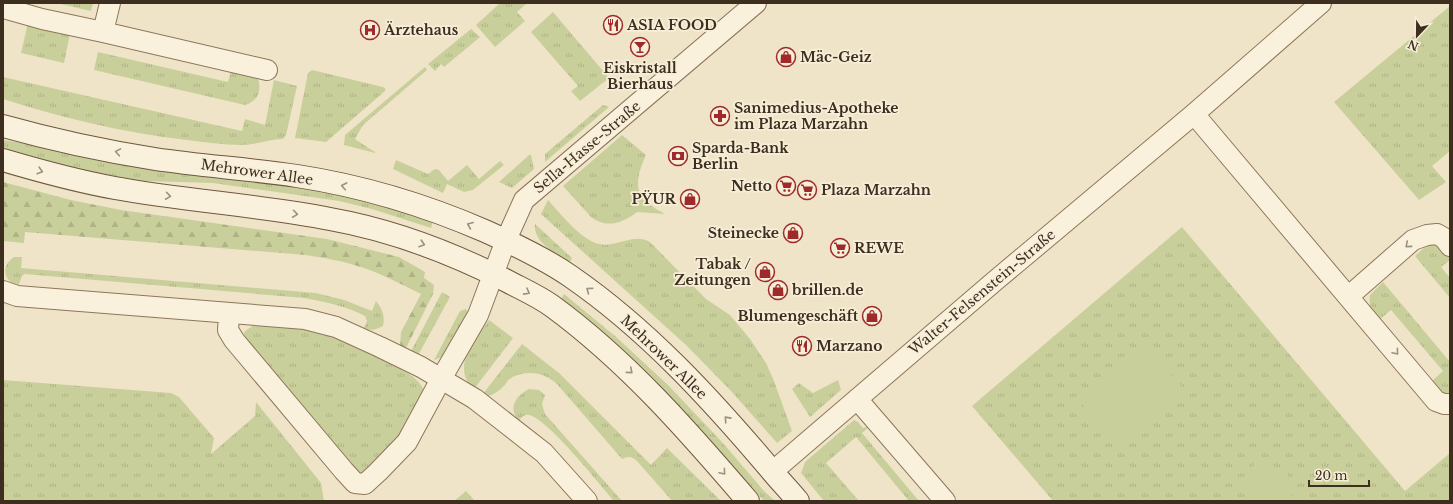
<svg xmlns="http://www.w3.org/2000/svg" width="1453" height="504" font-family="'Libre Baskerville',serif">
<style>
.grass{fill:url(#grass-tufts)}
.forest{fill:url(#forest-firs)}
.garden{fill:#c9cf9b}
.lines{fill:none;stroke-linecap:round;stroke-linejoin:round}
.street-casing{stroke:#8d765c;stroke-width:22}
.secondary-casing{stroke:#6f573f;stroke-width:24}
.street{stroke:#faf1dc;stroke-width:20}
.secondary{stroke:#faf1dc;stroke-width:22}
.oneway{stroke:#9c907e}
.labels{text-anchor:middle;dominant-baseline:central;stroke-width:3.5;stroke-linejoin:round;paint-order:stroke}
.poi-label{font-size:14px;font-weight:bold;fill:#3d2e20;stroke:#f7eed8;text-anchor:start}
.street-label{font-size:14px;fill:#3d2e20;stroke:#f7eed8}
</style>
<defs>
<pattern id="grass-tufts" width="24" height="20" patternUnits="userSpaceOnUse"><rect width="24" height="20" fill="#c9cf9b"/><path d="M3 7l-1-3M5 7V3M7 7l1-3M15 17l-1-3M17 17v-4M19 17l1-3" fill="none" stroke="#aeb285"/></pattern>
<pattern id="forest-firs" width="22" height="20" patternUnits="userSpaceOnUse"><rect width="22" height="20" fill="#c9cf9b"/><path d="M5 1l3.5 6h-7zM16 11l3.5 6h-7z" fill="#aeb285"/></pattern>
</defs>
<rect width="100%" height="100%" fill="#f0e4c8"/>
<path class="grass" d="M56 3H93L91 11Z
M500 3H525L526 4 517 12 525 21 495 47 476 25Z
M1450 6V151L1432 166 1446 182 1419 200 1334 102Z
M553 12 609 78 580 101 571 91 578 86 531 32Z
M28 23 70 34 64 63 21 53Z
M471 29 480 37 444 67 441 64 435 71 428 64Z
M98 52 228 82 231 71 257 75C262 89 260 100 245 105L94 70Z
M425 67 427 70 363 125 355 139 370 149 375 152V153L344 145 345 135Z
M312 70 383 87 385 88V91L326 142 295 138 308 73Z
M3 77 242 131 245 119 265 125 274 80 297 86 286 135 283 139C269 139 255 145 241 145 223 145 205 142 187 140 124 133 63 118 3 99Z
M603 105 609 107 545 162V154Z
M622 135 646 155C639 170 631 192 649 204 654 208 660 211 665 214L637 212C623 223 606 229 591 217L563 186Z
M3 140 53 148 212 177 296 187 338 194 367 201 433 221 431 228 372 209 339 201 213 183 143 181 82 170 3 149Z
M529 155H531L534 169 512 188 499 182Z
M396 160 428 174 435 169 439 170 448 181 467 165 479 179 500 161 504 165 473 190 464 192 447 184 443 193 393 169Z
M548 200C560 213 581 240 599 244 616 248 633 232 650 242L706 299 730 315 750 339 766 363 774 381 792 431 777 443 731 391 686 345 541 214Z
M535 224 572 258 570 262C557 254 533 243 535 224Z
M1182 227 1405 491 1450 453V501H1053L972 406Z
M1430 244 1439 246 1450 258V260L1441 267 1450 278V298L1415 256 1426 246Z
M14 257H22L21 268 316 293 344 300 372 311 376 301C383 310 385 316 383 326 376 330 371 331 364 328L367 321 365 316C346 306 325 302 304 298L25 274 22 276 18 287C4 281 0 266 14 257Z
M1383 282 1450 362V394H1443L1432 381 1443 371 1391 310 1379 320C1373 312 1368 306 1370 295Z
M442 292 450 297 416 359 409 355Z
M564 294 615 336 668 385 722 442 764 491 775 501H764L668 395 560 301Z
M466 309 468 313 448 352 442 357 434 360 460 311Z
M489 320 513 338 474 389C450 368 475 339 489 320Z
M254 325C278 326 308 328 330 336 351 343 370 352 389 363 406 372 418 376 426 394L412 426 364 476 356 473 243 335 245 331Z
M522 344 559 373 651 465 667 448 721 501H672L637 461C632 456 628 456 622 459L556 383C545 374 535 371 521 374 518 375 513 376 510 379 507 380 506 384 504 386 498 392 493 395 485 397L482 395Z
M3 380 171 393 179 397 214 438 211 454 255 416 256 402 321 483 324 501H3Z
M838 380 841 390 810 417 792 389 799 383 813 393Z
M529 389 539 390 545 395 542 404 545 414 622 501H614C600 485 547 418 529 415 524 414 521 418 519 421 507 409 516 395 529 389Z
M854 420 858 422 863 428 870 426 862 433 919 501H909L856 437 826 463 859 501H824L801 473 805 462Z
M466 491 475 501H454Z"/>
<path class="forest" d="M3 182 71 200 121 210 327 239 399 257 425 272 424 278 434 285 433 294 404 352 400 346 401 332 421 294C401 284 382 274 361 267 343 261 324 258 306 255L25 232 24 243 3 241Z"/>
<path class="garden" d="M1145 345 1186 392 1120 448 1079 401Z
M1255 463 1288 474 1292 498 1284 501H1253L1241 487Z"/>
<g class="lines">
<g class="street-casing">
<path id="street" d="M3 8 42 19 103 32 267 70
M103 32 110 3
M1194 114 1436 401 1444 404H1450
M3 291 17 296 305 319 336 327 380 347 421 367 475 399 544 453 587 501
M1349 296 1413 240 1427 235 1437 234 1444 238 1450 246
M229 314 228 330 234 340 344 471 355 483 365 484 378 472 407 442 441 379 478 315 506 240 524 200 756 3
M857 399 945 501
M772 472 996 280 1194 114 1321 3"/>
</g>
<g class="secondary-casing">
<path id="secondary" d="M3 126C53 140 104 151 155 159 202 166 250 169 297 176 362 186 425 205 485 231 514 244 544 258 570 276 647 329 711 399 771 470 780 481 789 490 798 501
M3 160C40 171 77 181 115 188 186 201 259 205 330 219 392 230 452 253 507 281 522 289 538 296 552 306 627 361 688 431 748 501"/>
</g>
<use href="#street" class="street"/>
<use href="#secondary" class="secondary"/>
</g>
<defs><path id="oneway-chevron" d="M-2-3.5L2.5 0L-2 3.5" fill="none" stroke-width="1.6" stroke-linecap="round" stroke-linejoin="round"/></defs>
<g class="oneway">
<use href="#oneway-chevron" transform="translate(118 152) rotate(-170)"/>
<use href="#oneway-chevron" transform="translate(40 171) rotate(16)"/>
<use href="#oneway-chevron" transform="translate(344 186) rotate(-169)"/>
<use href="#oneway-chevron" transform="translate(168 196) rotate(8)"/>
<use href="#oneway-chevron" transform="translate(295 214) rotate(8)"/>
<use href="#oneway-chevron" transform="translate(470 225) rotate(-157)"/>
<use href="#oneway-chevron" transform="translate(422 244) rotate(18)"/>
<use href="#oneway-chevron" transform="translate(1408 245) rotate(140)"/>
<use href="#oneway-chevron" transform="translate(589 290) rotate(-143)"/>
<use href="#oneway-chevron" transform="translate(527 292) rotate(28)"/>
<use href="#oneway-chevron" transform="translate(1396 352) rotate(50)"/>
<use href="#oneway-chevron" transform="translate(630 371) rotate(41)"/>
<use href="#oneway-chevron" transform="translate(727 419) rotate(-132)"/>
<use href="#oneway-chevron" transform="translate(723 472) rotate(50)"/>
</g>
<defs>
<g id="restaurant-ring" transform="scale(1)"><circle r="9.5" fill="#f7eed8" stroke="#9e2a2b" stroke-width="1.5"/><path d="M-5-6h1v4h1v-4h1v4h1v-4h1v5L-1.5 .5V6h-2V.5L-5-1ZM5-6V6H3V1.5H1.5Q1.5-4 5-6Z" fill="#9e2a2b"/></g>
<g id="hospital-ring" transform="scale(1)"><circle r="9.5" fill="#f7eed8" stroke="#9e2a2b" stroke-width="1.5"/><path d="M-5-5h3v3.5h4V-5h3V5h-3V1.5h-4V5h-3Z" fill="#9e2a2b"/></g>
<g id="bar-ring" transform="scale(1)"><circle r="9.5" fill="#f7eed8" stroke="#9e2a2b" stroke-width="1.5"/><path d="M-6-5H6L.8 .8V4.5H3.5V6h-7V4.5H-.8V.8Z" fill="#9e2a2b"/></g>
<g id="shop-ring" transform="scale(1)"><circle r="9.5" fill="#f7eed8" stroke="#9e2a2b" stroke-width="1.5"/><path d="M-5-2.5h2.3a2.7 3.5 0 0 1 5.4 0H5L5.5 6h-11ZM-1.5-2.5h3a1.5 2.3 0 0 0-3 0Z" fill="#9e2a2b"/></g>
<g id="pharmacy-ring" transform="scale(1)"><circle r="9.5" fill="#f7eed8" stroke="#9e2a2b" stroke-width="1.5"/><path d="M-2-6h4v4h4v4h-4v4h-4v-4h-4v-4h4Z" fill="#9e2a2b"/></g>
<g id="bank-ring" transform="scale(1)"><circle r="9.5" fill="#f7eed8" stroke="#9e2a2b" stroke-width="1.5"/><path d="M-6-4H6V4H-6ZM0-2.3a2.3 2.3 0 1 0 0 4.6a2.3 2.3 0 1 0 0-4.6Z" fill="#9e2a2b"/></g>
<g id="supermarket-ring" transform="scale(1)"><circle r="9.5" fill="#f7eed8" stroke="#9e2a2b" stroke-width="1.5"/><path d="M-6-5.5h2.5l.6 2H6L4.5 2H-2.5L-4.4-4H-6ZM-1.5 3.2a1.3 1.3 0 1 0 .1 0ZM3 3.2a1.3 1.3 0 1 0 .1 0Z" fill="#9e2a2b"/></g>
</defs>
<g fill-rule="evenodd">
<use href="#restaurant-ring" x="613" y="25"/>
<use href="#hospital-ring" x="370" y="30"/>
<use href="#bar-ring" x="640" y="47"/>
<use href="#shop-ring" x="786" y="57"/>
<use href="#pharmacy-ring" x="720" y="116"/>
<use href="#bank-ring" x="678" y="156"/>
<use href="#supermarket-ring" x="786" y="186"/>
<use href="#supermarket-ring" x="807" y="190"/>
<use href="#shop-ring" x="690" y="199"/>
<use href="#shop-ring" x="793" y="233"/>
<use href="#supermarket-ring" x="840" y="248"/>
<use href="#shop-ring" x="765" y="272"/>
<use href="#shop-ring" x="778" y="290"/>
<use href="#shop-ring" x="872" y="316"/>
<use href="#restaurant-ring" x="802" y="346"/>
</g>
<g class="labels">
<g class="poi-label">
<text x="627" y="25">ASIA FOOD</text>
<text x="384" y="30">Ärztehaus</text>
<text x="800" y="57">Mäc-Geiz</text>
<text x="640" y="68" text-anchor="middle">Eiskristall<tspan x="640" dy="16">Bierhaus</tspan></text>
<text x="734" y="108">Sanimedius-Apotheke<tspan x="734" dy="16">im Plaza Marzahn</tspan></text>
<text x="692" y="148">Sparda-Bank<tspan x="692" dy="16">Berlin</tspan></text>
<text x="772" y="186" text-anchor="end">Netto</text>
<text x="821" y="190">Plaza Marzahn</text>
<text x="676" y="199" text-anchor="end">PŸUR</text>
<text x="779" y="233" text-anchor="end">Steinecke</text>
<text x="854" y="248">REWE</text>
<text x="751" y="264" text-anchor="end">Tabak /<tspan x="751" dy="16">Zeitungen</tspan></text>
<text x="792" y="290">brillen.de</text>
<text x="858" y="316" text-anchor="end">Blumengeschäft</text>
<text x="816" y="346">Marzano</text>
</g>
<g class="street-label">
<text transform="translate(587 147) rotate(-40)">Sella-Hasse-Straße</text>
<text transform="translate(257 172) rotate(8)">Mehrower Allee</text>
<text transform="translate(982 292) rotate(-40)">Walter-Felsenstein-Straße</text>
<text transform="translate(664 357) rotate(44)">Mehrower Allee</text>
</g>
</g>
<rect width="1453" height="504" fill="none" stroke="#3d2e20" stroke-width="8"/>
<g transform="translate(1417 36) rotate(202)" stroke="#f7eed8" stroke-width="3" paint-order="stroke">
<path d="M0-3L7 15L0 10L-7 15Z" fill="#3d2e20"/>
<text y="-6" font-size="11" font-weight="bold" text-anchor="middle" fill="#3d2e20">N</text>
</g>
<path d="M1309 480v6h60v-6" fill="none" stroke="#3d2e20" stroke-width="2"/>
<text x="1315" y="480" font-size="12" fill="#3d2e20" stroke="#f7eed8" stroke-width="3" paint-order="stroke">20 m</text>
</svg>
